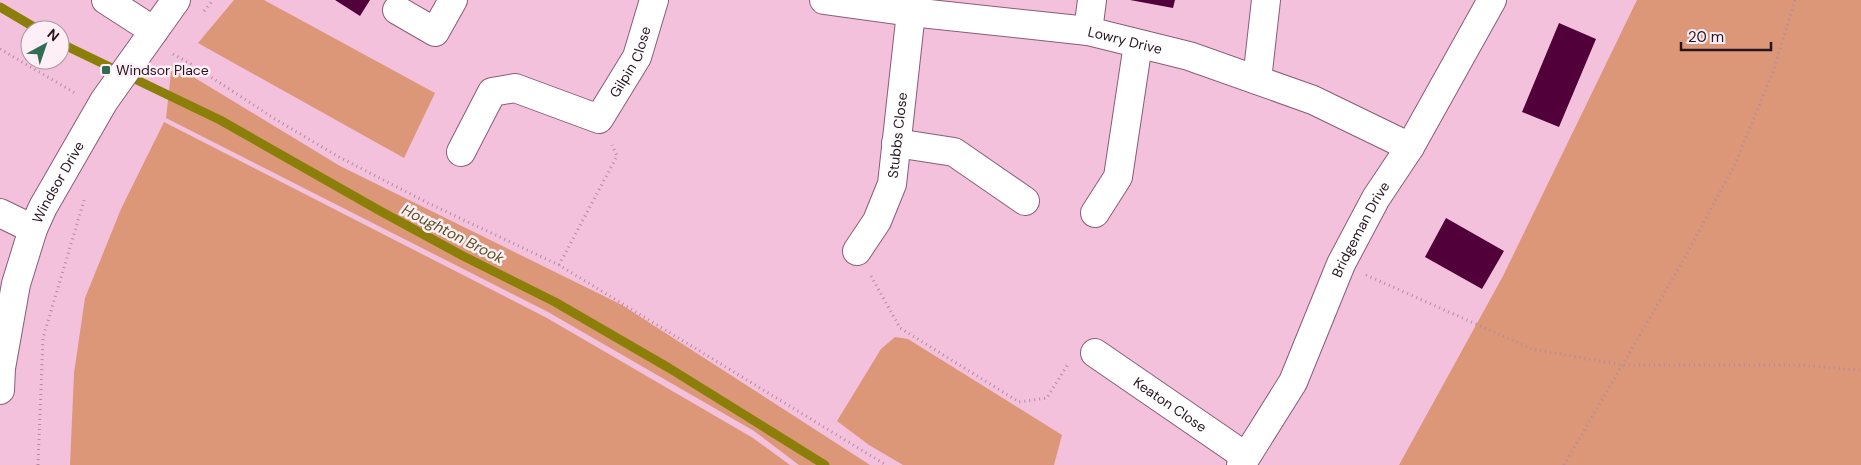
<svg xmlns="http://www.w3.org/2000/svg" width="1861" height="465" font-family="'DM Sans',sans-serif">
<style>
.green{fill:#dc9779}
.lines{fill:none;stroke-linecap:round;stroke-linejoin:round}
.stream{stroke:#8c7f09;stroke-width:9}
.building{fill:#51003a}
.minor-casing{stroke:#8a5d77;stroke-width:30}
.path{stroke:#b28ba0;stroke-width:3;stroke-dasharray:1 4;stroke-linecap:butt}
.minor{stroke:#fff;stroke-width:28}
.poi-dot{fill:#326c54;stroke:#feeef6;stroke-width:2}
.labels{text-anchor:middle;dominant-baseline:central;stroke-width:5;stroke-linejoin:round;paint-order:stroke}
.street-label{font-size:14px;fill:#27151f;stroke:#feeef6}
.poi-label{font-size:14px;fill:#27151f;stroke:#feeef6;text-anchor:start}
.water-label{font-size:15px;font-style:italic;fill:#56521c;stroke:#feeef6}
</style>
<rect width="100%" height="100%" fill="#f3c1dc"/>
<path class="green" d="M234 0H264L435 93 404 158 198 43Z
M1637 0H1861V465H1399L1503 276Z
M172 64 340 166 622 305 870 465H799L754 431 548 312 166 118Z
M164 122 547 318 753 438 790 465H70L74 373 85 298 121 209Z
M895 337 908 339 1062 435 1054 465H903L869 445 837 421 881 349Z"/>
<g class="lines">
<path class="stream" d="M0 7 39 30
M60 43 220 120 382 212 463 256 555 302 669 368 825 465"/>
</g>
<path class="building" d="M335 0H370L360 16Z
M1130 0H1175L1173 8Z
M1559 23 1596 39 1559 127 1522 112Z
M1446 218 1504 251 1482 289 1425 257Z"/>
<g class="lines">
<g class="minor-casing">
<g id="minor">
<path d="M106 0 154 31"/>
<path id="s1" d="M824 0 911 12 1088 31 1189 56 1313 100 1410 147"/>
<path d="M397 10 435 32 453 0"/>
<path d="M1088 31 1092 0"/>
<path d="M1257 80 1266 0"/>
<path d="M896 143 954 152 1025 201"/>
<path id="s2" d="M461 152 492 92 515 88 599 119 637 57 654 0"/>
<path d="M0 213 33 229"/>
<path d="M1095 213 1118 177 1138 44"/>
<path id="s3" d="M857 251 877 221 892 184 911 12"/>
<path id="s4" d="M1095 353 1245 456"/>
<path id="s5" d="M0 390 1 368 16 284 33 229 43 207 104 101 176 0"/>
<path id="s6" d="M1241 465 1293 382 1341 264 1376 198 1410 147 1492 0"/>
</g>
</g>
<path class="path" d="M204 11 213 0
M0 49 75 93
M173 54 194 66 275 119 339 157 428 203 559 265 886 465
M559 265 617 156 612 145
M1366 275 1532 349 1622 365H1798L1861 370
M871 276 900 328 1019 402 1047 398 1068 364
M38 465 43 338 85 197
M1564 465 1683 261 1735 164 1773 72 1795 0"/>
<use href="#minor" class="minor"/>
</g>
<rect class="poi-dot" x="101" y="65" width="10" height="10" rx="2.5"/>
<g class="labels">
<g class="street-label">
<text stroke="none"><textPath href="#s1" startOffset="304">Lowry Drive</textPath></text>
<text stroke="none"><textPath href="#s2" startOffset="246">Gilpin Close</textPath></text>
<text stroke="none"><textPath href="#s3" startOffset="125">Stubbs Close</textPath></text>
<text stroke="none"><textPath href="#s5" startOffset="218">Windsor Drive</textPath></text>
<text stroke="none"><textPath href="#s6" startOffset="265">Bridgeman Drive</textPath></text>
<text stroke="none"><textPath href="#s4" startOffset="91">Keaton Close</textPath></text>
</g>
<g class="poi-label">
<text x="116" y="70">Windsor Place</text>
</g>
<g class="water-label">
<text transform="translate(453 234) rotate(27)">Houghton Brook</text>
</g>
</g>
<g transform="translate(45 45) rotate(40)"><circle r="24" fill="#feeef6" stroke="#a897a0"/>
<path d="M0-4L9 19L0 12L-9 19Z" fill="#326c54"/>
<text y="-8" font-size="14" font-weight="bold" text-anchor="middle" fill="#27151f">N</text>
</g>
<path d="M1681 42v8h90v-8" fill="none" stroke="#27151f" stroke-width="2.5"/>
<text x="1688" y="42" font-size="15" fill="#27151f" stroke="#feeef6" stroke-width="4" paint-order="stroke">20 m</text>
</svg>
